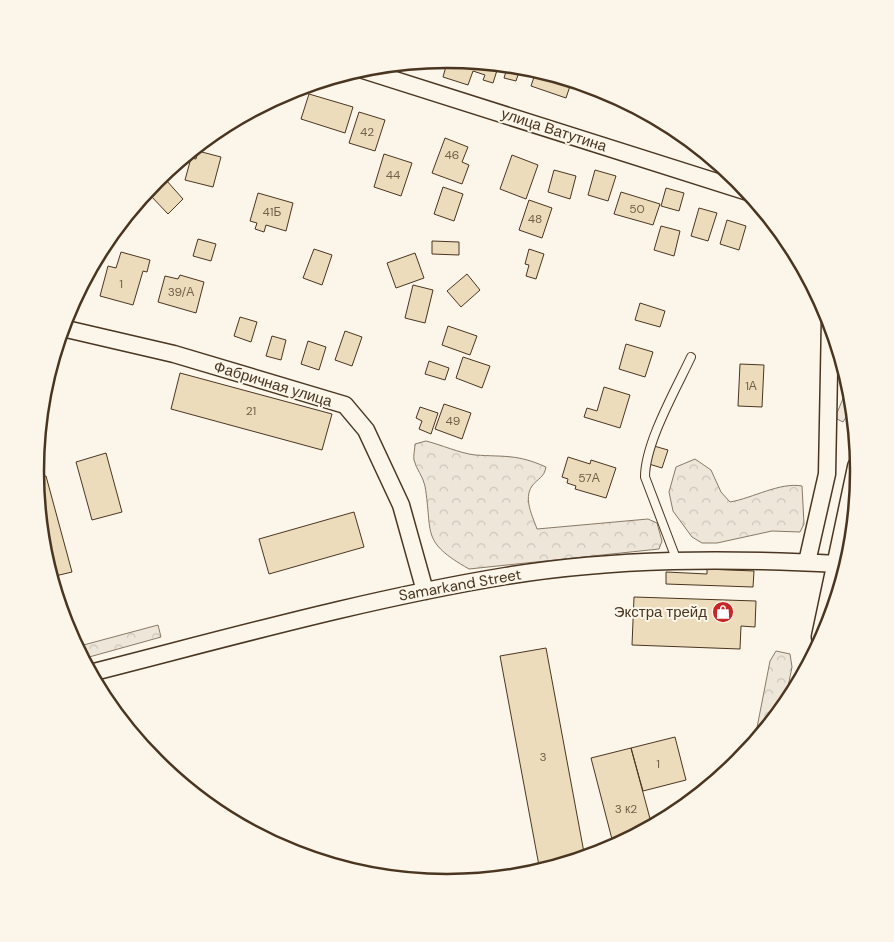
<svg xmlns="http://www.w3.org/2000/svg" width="894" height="942" font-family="'DM Sans',sans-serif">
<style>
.grass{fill:#ede6d9;stroke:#887966}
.forest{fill:url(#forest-crowns);stroke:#887966}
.building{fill:#ecdcbc;stroke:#4a3520}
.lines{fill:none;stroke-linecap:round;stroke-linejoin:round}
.service-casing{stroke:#4a3520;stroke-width:10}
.minor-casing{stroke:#4a3520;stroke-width:19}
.secondary-casing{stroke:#4a3520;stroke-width:25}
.service{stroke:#fbf6e9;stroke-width:8}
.minor{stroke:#fbf6e9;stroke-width:16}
.secondary{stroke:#fbf6e9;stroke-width:22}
.labels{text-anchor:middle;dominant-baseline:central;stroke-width:4;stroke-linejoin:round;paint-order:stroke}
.number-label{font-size:12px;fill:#725f47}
.street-label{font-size:15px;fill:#4a3520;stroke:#fbf6e9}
.poi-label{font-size:15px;fill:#4a3520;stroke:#fbf6e9;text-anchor:end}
.rim{fill:none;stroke:#4a3520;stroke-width:2.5}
</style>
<defs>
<pattern id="forest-crowns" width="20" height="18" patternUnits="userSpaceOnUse" patternTransform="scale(1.25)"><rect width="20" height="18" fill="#ede6d9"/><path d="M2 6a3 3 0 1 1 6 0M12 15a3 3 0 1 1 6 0" fill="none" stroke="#cdc6ba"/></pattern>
</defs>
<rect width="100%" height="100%" fill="#fbf6e9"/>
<path class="grass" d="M849 384 853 406 843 422 837 419V413Z"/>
<path class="forest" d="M426 441C442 445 459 453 475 455 505 457 517 454 546 467 544 478 538 478 532 486 523 499 533 517 537 529L648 519 657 523 662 541 659 549 469 569C420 541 433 534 425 486 423 476 416 469 414 460 413 456 415 449 415 444Z
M695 459 711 470 721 492 730 502C753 498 780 482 802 486L804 524 800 532 772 531 717 543H702L692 537 673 511 669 492 676 467Z
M158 625 161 637 82 659 76 647Z
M776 651 790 654 792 667 784 707 754 743 770 661Z"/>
<path class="building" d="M448 59 499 64 493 83 483 80 485 75 473 71 468 85 443 77Z
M508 65 528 67 572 80 566 98 531 86 535 74 520 69 516 81 504 78Z
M309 94 353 107 345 133 301 119Z
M359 112 385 120 375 151 349 143Z
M445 138 468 147 462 162 469 165 462 184 432 173Z
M198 151 221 157 213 187 185 180 191 158 196 159Z
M384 154 412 163 401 196 374 187Z
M512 155 538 165 526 199 500 189Z
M554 170 576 176 570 199 548 192Z
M595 170 616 176 608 201 588 195Z
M166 180 183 199 168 214 150 195Z
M443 187 463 194 454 221 434 214Z
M666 188 684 193 679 211 661 206Z
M621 192 660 204 653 225 614 214Z
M258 193 293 203 286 231 266 225 264 232 255 229 257 223 250 221Z
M529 200 552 208 542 238 519 230Z
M699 208 717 213 708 241 691 236Z
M727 220 746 226 739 250 720 244Z
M661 226 680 231 674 256 654 250Z
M198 239 216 244 211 261 193 256Z
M432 241 459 242V255L432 254Z
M314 249 332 255 322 285 303 278Z
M529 249 544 254 536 279 526 276 529 265 525 264Z
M121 252 150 260 147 272 143 271 133 305 100 296 108 266 116 268Z
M415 253 424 278 396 288 387 263Z
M467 274 480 290 461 307 447 291Z
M180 275 204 282 196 313 158 302 165 276 178 279Z
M413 285 433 290 425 323 405 318Z
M640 303 665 311 660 327 635 320Z
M240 317 257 322 251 342 234 336Z
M448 326 477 336 470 355 442 345Z
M345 331 362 337 352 366 335 360Z
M272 336 286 340 281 360 266 356Z
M308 341 326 347 319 370 301 364Z
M626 344 653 352 645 377 619 369Z
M463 357 490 366 482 388 456 378Z
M429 361 449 368 445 380 425 374Z
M740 364 764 365 762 407 738 406Z
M180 373 332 414 322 450 171 409Z
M604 387 630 395 620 428 584 417 587 408 597 411Z
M444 404 471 413 462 439 435 429Z
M420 407 438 413 431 434 419 429 422 421 416 418Z
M654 446 668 450 662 468 649 464Z
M106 453 122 512 92 520 76 462Z
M568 457 590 464 591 460 616 468 606 498 575 489 576 486 567 483 568 479 562 477Z
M46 476 72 572 51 577 43 551 36 478Z
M354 512 364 547 269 574 259 539Z
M707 569 754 571 753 587 666 584V572L707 574Z
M634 597 756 601 755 627 741 626 740 649 632 645Z
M546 648 585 858 540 871 500 656Z
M675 737 686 780 643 791 631 748Z
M631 748 652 826 614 847 591 758Z"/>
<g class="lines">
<g class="service-casing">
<path id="service" d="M677 561 645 477C645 443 676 389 691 357"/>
</g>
<g class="minor-casing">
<path id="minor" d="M360 69 748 192
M62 328 174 354 345 405 366 430 401 505 425 591
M807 562 827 474 830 320
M90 673C228 638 366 599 506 576 616 558 727 558 838 564"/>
</g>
<g class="secondary-casing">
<path id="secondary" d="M823 637 859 467"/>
</g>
<use href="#service" class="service"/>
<use href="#minor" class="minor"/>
<use href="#secondary" class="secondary"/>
</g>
<defs>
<g id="shop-disc" transform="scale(1.125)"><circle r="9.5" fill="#c62828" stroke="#fbf6e9"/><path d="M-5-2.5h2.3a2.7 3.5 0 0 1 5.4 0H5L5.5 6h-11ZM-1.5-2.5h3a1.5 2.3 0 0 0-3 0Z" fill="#fff"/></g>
</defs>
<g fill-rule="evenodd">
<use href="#shop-disc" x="723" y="612"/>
</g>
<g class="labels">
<g class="number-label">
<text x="367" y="132">42</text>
<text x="452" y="155">46</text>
<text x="393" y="175">44</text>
<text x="637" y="209">50</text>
<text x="272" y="212">41Б</text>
<text x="535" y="219">48</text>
<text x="121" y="284">1</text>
<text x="181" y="292">39/А</text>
<text x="751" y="386">1А</text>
<text x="251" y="411">21</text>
<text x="453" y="421">49</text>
<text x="589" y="478">57А</text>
<text x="543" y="757">3</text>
<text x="658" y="764">1</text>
<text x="626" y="809">3 к2</text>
</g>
<g class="street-label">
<text transform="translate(554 130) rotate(18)">улица Ватутина</text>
<text transform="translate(273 384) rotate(17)">Фабричная улица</text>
<text transform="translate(460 585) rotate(-10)">Samarkand Street</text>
</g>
<g class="poi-label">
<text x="707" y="612">Экстра трейд</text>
</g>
</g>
<path d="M0 0H894V942H0ZM44 471a403 403 0 1 1 806 0a403 403 0 1 1-806 0Z" fill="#fbf6e9" fill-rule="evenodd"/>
<path class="rim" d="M44 471a403 403 0 1 1 806 0a403 403 0 1 1-806 0Z"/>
</svg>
